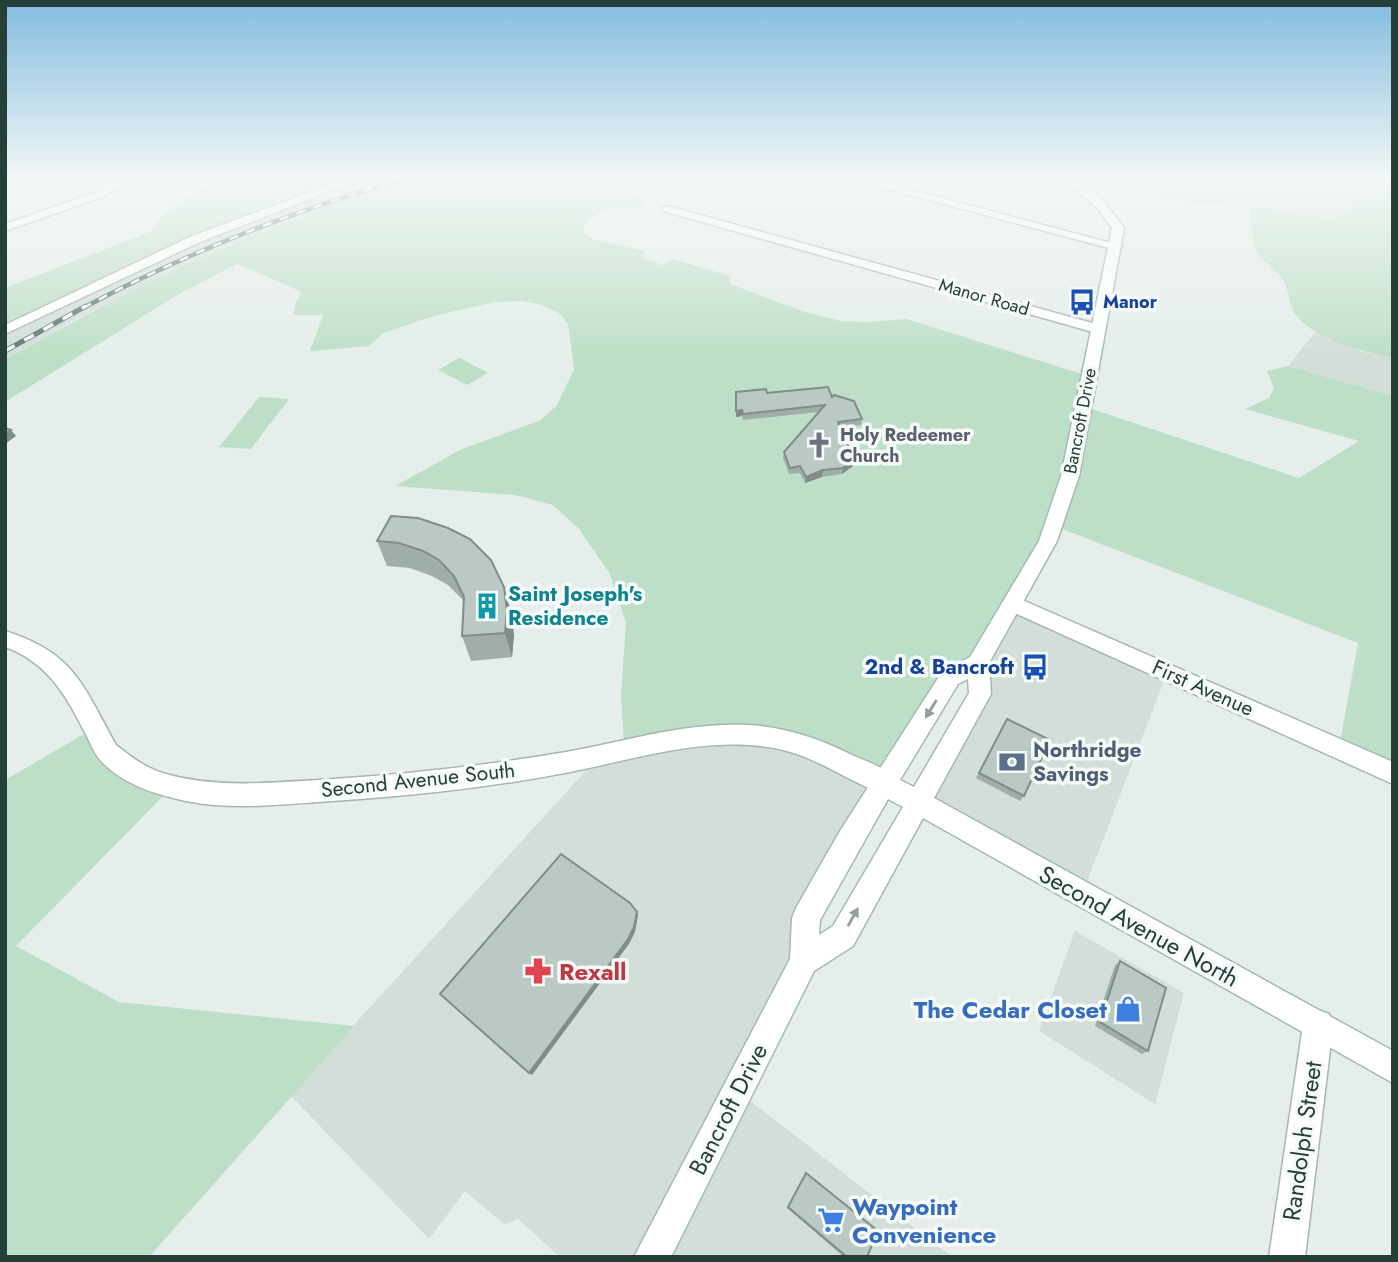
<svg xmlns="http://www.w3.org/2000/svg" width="1398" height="1262" font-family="Jost,sans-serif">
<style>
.built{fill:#d3ded9}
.green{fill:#bedfc7}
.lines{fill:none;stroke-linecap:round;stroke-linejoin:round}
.minor-casing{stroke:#a7b6b1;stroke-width:3}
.tertiary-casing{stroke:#a7b6b1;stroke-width:3}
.secondary-casing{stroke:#a3bab2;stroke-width:3}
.minor{fill:#fff;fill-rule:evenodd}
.tertiary{fill:#fff;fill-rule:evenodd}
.secondary{fill:#fff;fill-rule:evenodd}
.rail-far1-casing{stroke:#5e7b73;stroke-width:4.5}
.rail-casing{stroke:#5e7b73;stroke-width:5}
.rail-far1{stroke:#f6faf8;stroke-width:2.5;stroke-dasharray:9;stroke-linecap:butt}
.rail{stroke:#f6faf8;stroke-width:3.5;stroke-dasharray:11;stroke-linecap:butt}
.wall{fill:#a0ada8}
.shaded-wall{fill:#828d88}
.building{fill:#bac9c3;stroke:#828d88;stroke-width:2}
.oneway{fill:#92a09c}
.labels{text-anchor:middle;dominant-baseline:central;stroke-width:7;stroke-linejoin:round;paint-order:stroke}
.far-street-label{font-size:18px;fill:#244038;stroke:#f6faf8}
.far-transit-label{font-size:18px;font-weight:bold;fill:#164399;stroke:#f6faf8;text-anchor:start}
.far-worship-label{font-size:18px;font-weight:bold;fill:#5b616d;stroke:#f6faf8;text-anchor:start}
.culture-label{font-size:21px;font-weight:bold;fill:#0d838f;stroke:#f6faf8;text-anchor:start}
.transit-label{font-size:21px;font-weight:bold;fill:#164399;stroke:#f6faf8;text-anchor:end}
.street-label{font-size:21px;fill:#244038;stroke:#f6faf8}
.service-label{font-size:21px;font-weight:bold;fill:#4e5e75;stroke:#f6faf8;text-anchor:start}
.near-street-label{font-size:24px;fill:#244038;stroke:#f6faf8}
.near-health-label{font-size:24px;font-weight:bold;fill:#be3a42;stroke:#f6faf8;text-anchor:start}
.near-shop-label{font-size:24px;font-weight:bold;fill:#366cbe;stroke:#f6faf8;text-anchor:end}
</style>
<rect width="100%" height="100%" fill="#e5eeea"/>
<path class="built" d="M355 180H411L300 216 217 250 74 320 5 360V331L114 276Z
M1199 180H1273L1319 185 1348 191 1355 206 1351 212 1330 219 1301 216 1225 203 1210 182Z
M1316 331 1363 352 1393 358V396L1288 366Z
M1013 605 1167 673 1083 892 922 804 982 694 980 664Z
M751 733 884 782 803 917 805 964 740 1093 952 1257H560L518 1219 504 1224 465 1191 429 1239 290 1095 601 754Z
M1075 931 1184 993 1155 1104 1039 1031Z"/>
<path class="green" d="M215 180H355L251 217 5 331V288L152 231 165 212Z
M411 180H642L624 189 646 202 647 207C621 208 595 205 582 230L593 239 644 251 643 258 663 265 673 259 730 276V284L805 312 841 321 868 322 907 319 1091 377 1086 407 1299 478 1359 441 1245 409 1269 398 1274 388 1267 371 1288 366 1393 396V771L1339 748 1358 643 1057 527 980 664 947 677 884 782 806 744 624 743 621 696 626 623 610 574 579 529 553 505 515 495 395 486 460 450 541 420 557 405 574 369 568 324 559 313 539 304 521 301 495 302 437 315 383 333 369 346 310 351 323 315H293L296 302 302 292 237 264 179 294 5 402V360C135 285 267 221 411 180Z
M1152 180 1210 182 1225 203 1191 202 1152 194 1148 190Z
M1273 180H1393V358C1365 352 1313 339 1296 315 1289 305 1289 290 1283 280 1277 270 1264 263 1257 253 1253 248 1250 215 1250 206L1330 219 1351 212 1355 206 1347 191Z
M459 358H460L488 373 467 385 438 370Z
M259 397 289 399 251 449 219 447Z
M96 727 110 750 174 785 16 946 119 1002 354 1026 149 1257H5V780Z"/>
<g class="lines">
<g class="minor-casing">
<path id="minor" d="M115 180H128L105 196 5 231V224L97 192Z
M343 180H359L200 242 5 334V325L192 236Z
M854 180H874L1122 246 1116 250Z
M663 207H671L1103 326 1105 329 1098 333 1093 332 663 211Z
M1013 596 1393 762V784L1006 609 1003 604 1006 599Z
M1318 1010 1329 1014 1333 1025 1305 1257H1269L1303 1025 1307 1014Z"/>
</g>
<g class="tertiary-casing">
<path id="tertiary" d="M5 631C75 653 83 686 116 745 131 757 147 769 166 774 215 788 268 783 319 780 401 775 484 766 566 752 627 741 686 722 748 725 785 727 821 739 854 756 869 762 891 770 897 784L894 792 885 795C845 780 812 753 768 747 701 737 635 759 570 772 487 788 402 797 318 802 275 805 229 810 186 801 157 795 122 784 101 761 93 752 89 739 83 729 65 693 45 661 5 647Z"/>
</g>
<g class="secondary-casing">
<path id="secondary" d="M1065 180C1090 180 1110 209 1124 228L1079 476 1057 541 989 663 991 694 934 798 1393 1051V1083L923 818 853 946 814 971 671 1257H634L790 959 792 918 796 908 840 831 942 672 970 657 1039 541 1061 476 1112 228 1098 209ZM968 679 969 693 914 787 900 780 958 684ZM888 799 903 807 833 926 819 935 820 920Z"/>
</g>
<use href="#minor" class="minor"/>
<use href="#tertiary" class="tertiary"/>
<use href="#secondary" class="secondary"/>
<g class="rail-far1-casing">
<path id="rail-far1" d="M83 308C184 254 290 212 400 180"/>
</g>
<g class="rail-casing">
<path id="rail" d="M5 351 86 306"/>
</g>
<use href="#rail-far1" class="rail-far1"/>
<use href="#rail" class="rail"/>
</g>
<path class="wall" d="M736 392 832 397 862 419 861 425 840 428 854 459 853 466 842 474 822 477 805 483 800 473 789 474 783 458 784 452 819 412 743 420 742 416 736 417Z
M391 516 511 612 514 635 512 657 471 661 462 636 463 600 448 585 432 576 410 568 387 566 377 541Z
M1007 719 1024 796 1020 801 976 778Z
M1120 961 1148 1051 1142 1054 1095 1026 1115 965Z
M806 1173 867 1257H844L787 1208Z"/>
<path class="shaded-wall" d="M742 410V416L736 417V411Z
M11 430 16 436 5 444V434Z
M854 459 853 466 842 474 843 468Z
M823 470 822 477 805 483 806 477Z
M504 587 511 612 514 635 512 657 505 633Z
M637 912 638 916 635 932 629 944 532 1075 529 1073Z"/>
<path class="building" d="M828 387 832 397 834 395 854 401 862 419 838 422 854 459 843 468 823 470 806 477 800 466 790 468 784 452 825 405 743 414 742 410 736 411V392L766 389 767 393Z
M5 428 11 430 5 434Z
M391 516 418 518 448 528 470 539 491 560 504 587 507 611 505 633 462 636 464 597 454 576 439 560 423 551 399 543 377 541Z
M1007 719 1050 740 1024 796 979 773Z
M561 854 630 903 637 912 634 927 628 939 529 1073 440 994Z
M1120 961 1166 988 1148 1051 1100 1022Z
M806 1173 878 1231 867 1257H847L788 1207Z"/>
<defs><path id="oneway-solid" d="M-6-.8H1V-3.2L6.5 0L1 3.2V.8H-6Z" transform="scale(1.75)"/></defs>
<g class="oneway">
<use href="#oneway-solid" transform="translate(931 709) rotate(122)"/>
<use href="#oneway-solid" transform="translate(853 917) rotate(-61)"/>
</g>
<linearGradient id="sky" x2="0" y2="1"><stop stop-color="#83bce0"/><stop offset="0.5" stop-color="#f3f7f6"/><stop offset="1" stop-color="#f3f7f6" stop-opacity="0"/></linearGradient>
<rect width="1398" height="357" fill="url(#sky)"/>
<defs>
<g id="bus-bare" transform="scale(2.1)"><path d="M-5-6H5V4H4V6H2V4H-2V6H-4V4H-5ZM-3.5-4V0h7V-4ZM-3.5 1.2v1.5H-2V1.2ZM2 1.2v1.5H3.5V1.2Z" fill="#1a4fb4" stroke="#f6faf8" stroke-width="2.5" paint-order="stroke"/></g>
<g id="church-bare" transform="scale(2.1)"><path d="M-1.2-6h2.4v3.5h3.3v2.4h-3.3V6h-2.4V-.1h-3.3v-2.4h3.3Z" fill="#6b7280" stroke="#f6faf8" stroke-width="2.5" paint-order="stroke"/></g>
<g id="building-bare" transform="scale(2.1)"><path d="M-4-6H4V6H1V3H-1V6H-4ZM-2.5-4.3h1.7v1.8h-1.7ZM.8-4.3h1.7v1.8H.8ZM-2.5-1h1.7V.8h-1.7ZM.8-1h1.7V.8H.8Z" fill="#0f9aa8" stroke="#f6faf8" stroke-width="2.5" paint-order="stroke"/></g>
<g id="bank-bare" transform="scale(2.1)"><path d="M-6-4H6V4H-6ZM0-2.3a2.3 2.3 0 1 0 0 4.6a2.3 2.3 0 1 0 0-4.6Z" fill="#5c6f8a" stroke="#f6faf8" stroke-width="2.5" paint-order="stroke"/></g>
<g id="pharmacy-bare" transform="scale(2.1)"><path d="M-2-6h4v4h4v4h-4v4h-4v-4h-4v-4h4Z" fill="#e0444e" stroke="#f6faf8" stroke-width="2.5" paint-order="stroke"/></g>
<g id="shop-bare" transform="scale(2.1)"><path d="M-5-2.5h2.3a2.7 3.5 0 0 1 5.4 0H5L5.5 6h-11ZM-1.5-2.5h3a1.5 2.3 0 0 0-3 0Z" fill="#3f7fe0" stroke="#f6faf8" stroke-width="2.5" paint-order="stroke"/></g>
<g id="supermarket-bare" transform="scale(2.1)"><path d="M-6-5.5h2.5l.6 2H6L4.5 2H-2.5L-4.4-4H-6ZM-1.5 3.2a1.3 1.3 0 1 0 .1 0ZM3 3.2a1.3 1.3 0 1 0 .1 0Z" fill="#3f7fe0" stroke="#f6faf8" stroke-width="2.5" paint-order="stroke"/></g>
</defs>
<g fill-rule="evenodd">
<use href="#bus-bare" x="1082" y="302"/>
<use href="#church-bare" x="819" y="445"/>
<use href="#building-bare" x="487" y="606"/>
<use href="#bus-bare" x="1035" y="667"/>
<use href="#bank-bare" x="1012" y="762"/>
<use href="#pharmacy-bare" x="538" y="971"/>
<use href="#shop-bare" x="1128" y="1009"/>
<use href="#supermarket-bare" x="831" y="1220"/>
</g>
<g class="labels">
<g class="far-street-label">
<text transform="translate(984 297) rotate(16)">Manor Road</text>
<text transform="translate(1080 421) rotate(-79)">Bancroft Drive</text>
</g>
<g class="far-transit-label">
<text x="1103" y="302">Manor</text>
</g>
<g class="far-worship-label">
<text x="840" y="435">Holy Redeemer<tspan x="840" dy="21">Church</tspan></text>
</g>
<g class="culture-label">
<text x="508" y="594">Saint Joseph's<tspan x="508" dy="24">Residence</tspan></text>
</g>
<g class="transit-label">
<text x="1014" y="667">2nd &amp; Bancroft</text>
</g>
<g class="street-label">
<text transform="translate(1203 688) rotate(24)">First Avenue</text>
<text transform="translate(418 780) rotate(-6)">Second Avenue South</text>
</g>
<g class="service-label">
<text x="1033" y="750">Northridge<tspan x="1033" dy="24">Savings</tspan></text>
</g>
<g class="near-street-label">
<text transform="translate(1139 926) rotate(29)">Second Avenue North</text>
<text transform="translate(728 1109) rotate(-63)">Bancroft Drive</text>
<text transform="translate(1302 1141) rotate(-82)">Randolph Street</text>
</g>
<g class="near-health-label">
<text x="559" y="971">Rexall</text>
</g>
<g class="near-shop-label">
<text x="1107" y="1009">The Cedar Closet</text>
<text x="852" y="1206" text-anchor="start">Waypoint<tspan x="852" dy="28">Convenience</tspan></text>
</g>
</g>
<rect width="1398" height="1262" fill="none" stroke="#244038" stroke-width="14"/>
</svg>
